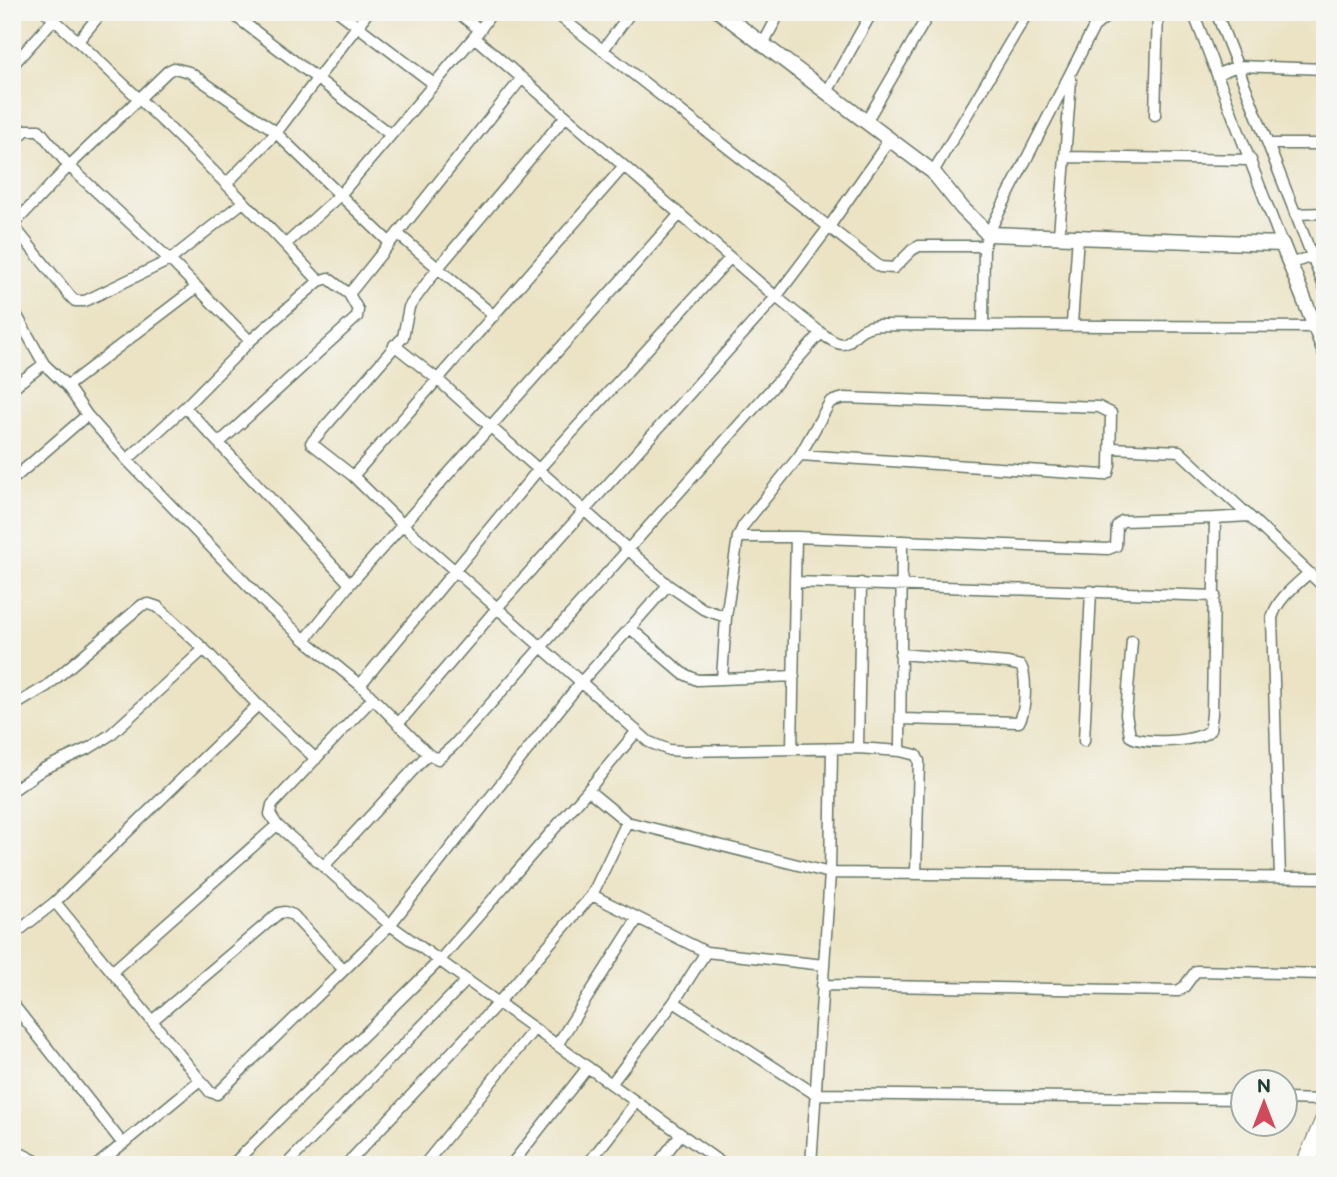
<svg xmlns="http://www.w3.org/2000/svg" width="1337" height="1177" font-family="'Balsamiq Sans',sans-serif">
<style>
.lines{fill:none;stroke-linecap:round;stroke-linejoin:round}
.minor-casing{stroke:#676;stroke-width:13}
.tertiary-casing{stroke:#676;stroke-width:17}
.primary-casing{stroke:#676;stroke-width:20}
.minor{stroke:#fff;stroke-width:10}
.tertiary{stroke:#fff;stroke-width:14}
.primary{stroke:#fff;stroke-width:18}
</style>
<rect width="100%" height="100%" fill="#f6f6f2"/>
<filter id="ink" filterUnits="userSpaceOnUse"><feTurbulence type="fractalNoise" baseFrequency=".0143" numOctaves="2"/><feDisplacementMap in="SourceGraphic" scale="14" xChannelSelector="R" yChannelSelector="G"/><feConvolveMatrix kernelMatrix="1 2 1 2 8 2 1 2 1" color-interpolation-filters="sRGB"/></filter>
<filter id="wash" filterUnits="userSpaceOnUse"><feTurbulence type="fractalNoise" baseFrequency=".00686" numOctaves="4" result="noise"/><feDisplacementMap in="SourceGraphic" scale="28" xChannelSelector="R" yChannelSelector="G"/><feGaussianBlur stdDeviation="1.57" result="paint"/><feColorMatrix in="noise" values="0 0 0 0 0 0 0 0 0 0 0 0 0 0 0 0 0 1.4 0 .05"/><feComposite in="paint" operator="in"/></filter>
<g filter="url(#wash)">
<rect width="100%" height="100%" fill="#ebe3c4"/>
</g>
<g filter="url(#ink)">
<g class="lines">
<g class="minor-casing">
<path id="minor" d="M46 12C140 98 233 187 319 281L250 341 185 407 127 460
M230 12 391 135
M339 12 434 84
M457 12 480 30 474 37
M554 12 880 267 894 268 912 250 919 246H984
M1193 12 1282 244
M1216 12 1325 289
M480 30 492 12
M78 41 102 12
M763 44 780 12
M603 50 631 12
M12 66 54 19
M1218 74 1237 66 1325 69
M827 92 872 12
M1155 115 1158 12
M866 122 930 12
M12 144 26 130H39L69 166 170 260 250 341
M1268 144H1325
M1065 157 1251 160
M624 166 353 476 403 525 649 742 669 750 683 751 858 748 900 751
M933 172 1028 12
M226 184 276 133 368 12
M1295 214 1325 213
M12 224 70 296 75 301H85L170 260 243 202
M12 226 69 166 168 71 174 68 189 72 272 129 340 195 474 37 776 297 821 333 453 746 438 759 428 754 324 866
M398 234 494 316
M1059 235 1071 80
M286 244 340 195 390 243
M1290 264 1312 256
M319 281 328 278 349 294 522 78
M12 307 44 364 67 386 87 415
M983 324 984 246 988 234 1094 27 1112 12
M1072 324 1078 235
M821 333C856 360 843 329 878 325L1315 327
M394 345 437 379 668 585 703 609 726 617 722 679
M67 386 197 287
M12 388 44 364
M185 407 350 584
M219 443 357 317 358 310 349 294
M1111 448 1179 451 1249 516
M353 476 311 443 403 337 409 307 437 269 566 116
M12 480 87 415 127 460 265 603 305 640 360 685 428 754
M738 537H796L1108 549 1116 546 1117 526 1122 521 1215 518
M902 541 900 751 916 755 919 761 916 874
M795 582 796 537
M726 617 738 537 743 526 800 455 830 402 844 398 1099 407 1111 413 1110 465 1108 473 1104 475 800 455
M630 628 668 585
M305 640 350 584 680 214
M1132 641 1126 714 1130 736C1142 745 1200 742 1210 730L1212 714 1215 518 1249 516 1325 588
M360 685 538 470 730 258
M258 705 316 759
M12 707 47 686 142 605 149 604 158 607 204 649 258 705 55 902 12 936
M900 719 1019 722C1026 711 1027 677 1021 666L1008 663 900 654
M398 724 497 608 776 297 829 227 890 139
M1084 741 1091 591
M858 748 861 583
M792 749 795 582 1215 596
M588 790 637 731
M12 791 43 769 91 747 110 735 204 649
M277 825 270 814 272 805 373 698
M1280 877 1272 618C1277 599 1295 586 1309 573
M592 895 706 952 824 965
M55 902 210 1092 217 1094 390 925 581 682 630 628 682 673 697 680 794 676
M113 971 277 825 390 925 724 1165
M822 985 1178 991 1184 987 1196 971 1325 974
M674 1002 815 1094 1242 1099
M12 1003 123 1144
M153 1020 279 913 285 912 293 915 344 970
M557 1045 638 918
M611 1084 674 1002 706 952
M1284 1099 1325 1100
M12 1149 34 1160 39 1165
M97 1165 200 1080
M232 1165 439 961 588 790 627 822 830 873 1325 878
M286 1165 467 980
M346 1165 498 1003 592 895 627 822
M424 1165 534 1029
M511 1165 588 1067
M587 1165 636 1102
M657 1165 681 1134
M811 1165 830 873 832 749"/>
</g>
<g class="tertiary-casing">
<path id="tertiary" d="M720 12 933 172 962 208 988 234 1282 244 1325 352"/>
</g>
<g class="primary-casing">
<path id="primary" d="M1305 1165 1325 1119"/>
</g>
<use href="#minor" class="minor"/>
<use href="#tertiary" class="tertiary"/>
<use href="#primary" class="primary"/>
</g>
</g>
<rect width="1337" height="1177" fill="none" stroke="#f6f6f2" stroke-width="42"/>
<g transform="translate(1264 1103)"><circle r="33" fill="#f6f6f2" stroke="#a0aca6" stroke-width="2"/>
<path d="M0-5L12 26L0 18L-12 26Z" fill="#d1495b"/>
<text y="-10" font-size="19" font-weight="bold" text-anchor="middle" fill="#1f3d34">N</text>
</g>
</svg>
